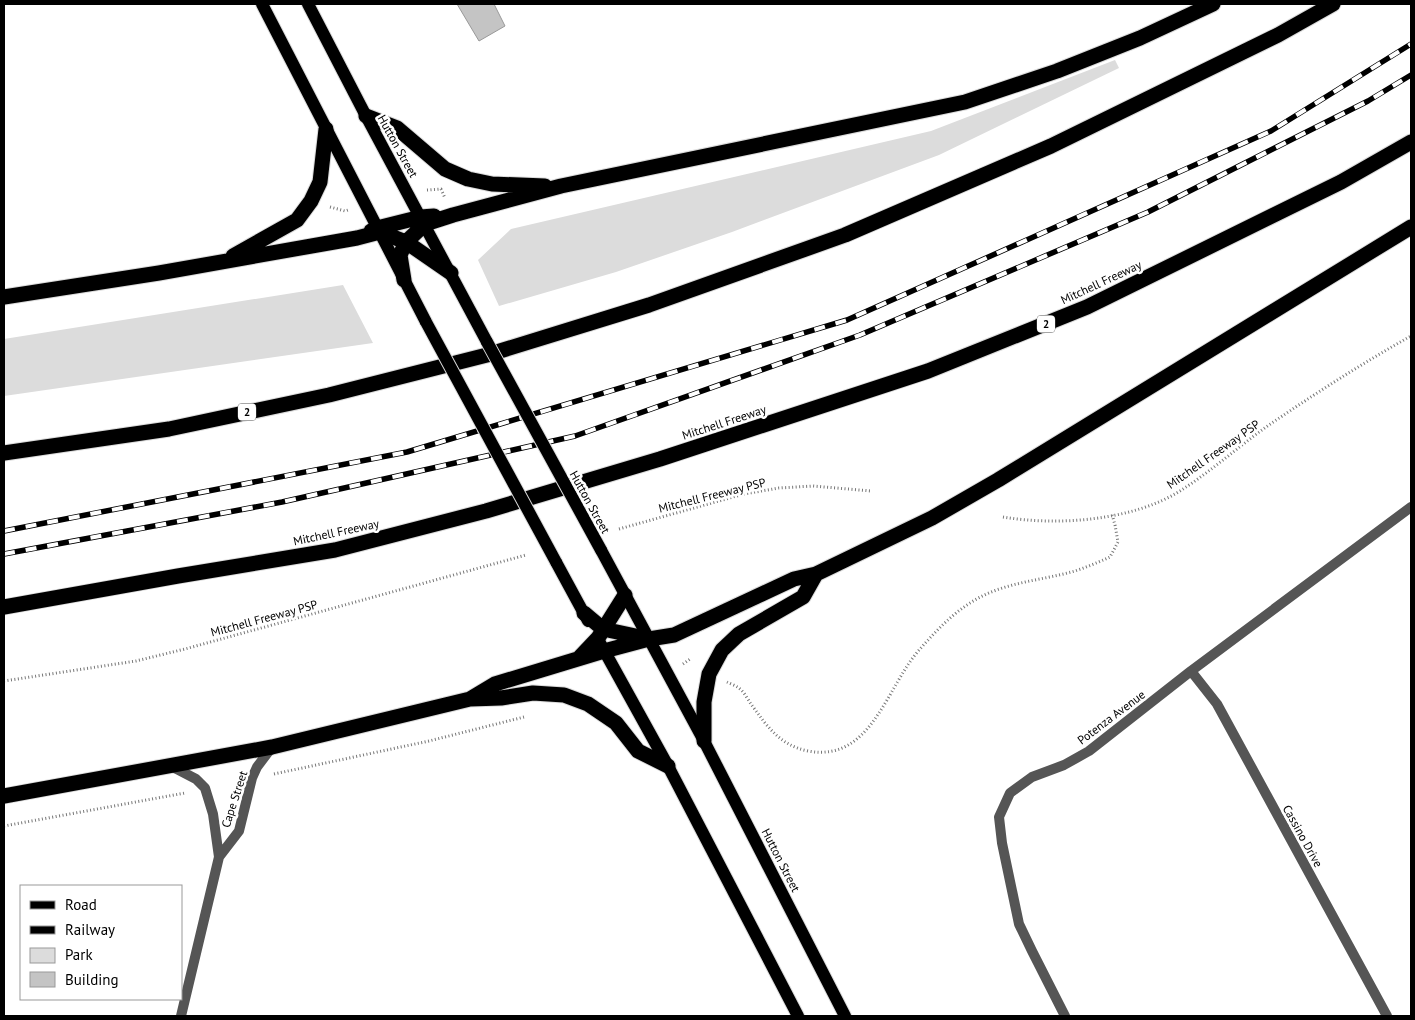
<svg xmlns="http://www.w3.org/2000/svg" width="1415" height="1020" font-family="'PT Sans',sans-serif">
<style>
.green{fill:#dcdcdc}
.building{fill:#c4c4c4;stroke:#999}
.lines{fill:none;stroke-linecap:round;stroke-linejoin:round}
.primary-casing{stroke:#dbdbdb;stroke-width:14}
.motorway-casing{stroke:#dbdbdb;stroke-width:17}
.path{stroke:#777;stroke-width:3;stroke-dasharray:1 2.5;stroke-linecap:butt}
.minor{stroke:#555;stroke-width:10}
.tertiary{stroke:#555;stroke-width:10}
.primary{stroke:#000;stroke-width:12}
.motorway{stroke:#000;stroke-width:15}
.rail-casing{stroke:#000;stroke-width:5.5}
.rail{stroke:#fff;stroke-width:4;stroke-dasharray:11;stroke-linecap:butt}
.primary-bridge-casing{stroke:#dbdbdb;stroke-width:14;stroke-linecap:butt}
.primary-bridge{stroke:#000;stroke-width:12}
.labels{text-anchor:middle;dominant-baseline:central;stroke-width:5;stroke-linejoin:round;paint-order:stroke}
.shield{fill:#fff;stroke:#4c4c4c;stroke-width:1}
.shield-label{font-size:11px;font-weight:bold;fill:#000}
.street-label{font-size:12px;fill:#000;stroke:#fff}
</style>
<rect width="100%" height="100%" fill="#fff"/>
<path class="green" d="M1115 60 1119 68 939 155 732 232 616 272 499 306 478 260 511 229 931 131Z
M343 285 373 343 4 396V339Z"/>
<path class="building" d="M457 4H494L505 26 479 41Z"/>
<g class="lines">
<g class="primary-casing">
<path id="primary" d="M262 4 426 322
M308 4 366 116 487 342
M601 550 704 741 845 1016
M556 562 588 621
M600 643 668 766 798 1016"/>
</g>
<g class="motorway-casing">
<path id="motorway" d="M366 116 397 128 445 169 468 179 492 184 545 186
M371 231 377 228 421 217 434 216
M233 256 297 220 311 201 320 182 326 129
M404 280 400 255 406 242 425 224 453 215 561 186 965 102 1057 71 1140 38 1213 4
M4 297 159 273 357 238 380 232 406 242 451 273
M4 453 169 429 329 395 487 355 649 305 845 235 1051 146 1278 35 1333 4
M4 607 178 576 335 550 486 511 660 459 928 371 1087 307 1341 182 1411 142
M584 613 603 629 645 638
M580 657 598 638 625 595
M470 699 495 684 604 651 649 639 674 635 794 579 816 574 932 518 998 480 1411 227
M704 741V702L709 674 722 650 739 634 803 597 816 574
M4 796 272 747 470 699 501 698 533 693 564 695 588 704 616 723 638 751 668 766"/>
</g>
<path class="path" d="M427 190 441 189 445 198
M330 207 345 211 348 210
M1003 517C1057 526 1132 521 1180 491 1210 472 1237 448 1266 427 1313 395 1361 364 1411 336
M619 529 744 494 779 488 813 486 871 491
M683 664 690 659
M4 681 136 661 185 649 526 555
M727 682C731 684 737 686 740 689 745 693 748 700 751 704 767 726 779 745 808 751 872 763 887 685 920 649 935 632 951 615 970 603 1002 582 1040 581 1075 571 1087 567 1099 562 1110 557L1118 542 1115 525 1112 514
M274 774 429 741 524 717
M4 826 185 793"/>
<path class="minor" d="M1191 671 1217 704 1387 1016
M1065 1016 1032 951 1019 924 1002 843 999 817 1010 793 1032 777 1064 765 1089 751 1191 671 1411 507"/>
<path class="tertiary" d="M171 766 196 779 205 788 213 814 219 857 181 1016
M219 857 239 831 252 778 257 767 272 747"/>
<use href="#primary" class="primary"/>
<use href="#motorway" class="motorway"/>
<g class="rail-casing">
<path id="rail" d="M4 531 407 452 847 320 1271 131 1411 44
M4 554 282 502 575 436 860 335 1148 212 1368 101 1411 75"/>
</g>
<use href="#rail" class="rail"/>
<g class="primary-bridge-casing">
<path id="primary-bridge" d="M426 322 556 562
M487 342 601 550"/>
</g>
<use href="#primary-bridge" class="primary-bridge"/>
</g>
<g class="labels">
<g class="shield">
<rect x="1037" y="315.5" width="18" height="17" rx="4"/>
<rect x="238" y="403.5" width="18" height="17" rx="4"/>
</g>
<g class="shield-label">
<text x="1046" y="324">2</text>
<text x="247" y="412">2</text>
</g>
<g class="street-label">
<text transform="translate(398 146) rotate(61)">Hutton Street</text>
<text transform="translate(1101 282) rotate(-25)">Mitchell Freeway</text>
<text transform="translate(724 422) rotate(-18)">Mitchell Freeway</text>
<text transform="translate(1213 454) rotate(-35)">Mitchell Freeway PSP</text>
<text transform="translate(712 495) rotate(-14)">Mitchell Freeway PSP</text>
<text transform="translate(590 502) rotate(61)">Hutton Street</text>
<text transform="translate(336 532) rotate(-12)">Mitchell Freeway</text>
<text transform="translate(264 618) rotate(-15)">Mitchell Freeway PSP</text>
<text transform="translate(1111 717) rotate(-37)">Potenza Avenue</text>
<text transform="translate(234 799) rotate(-72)">Cape Street</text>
<text transform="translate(1303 836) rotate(61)">Cassino Drive</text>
<text transform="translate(781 860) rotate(63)">Hutton Street</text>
</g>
</g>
<rect width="1415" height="1020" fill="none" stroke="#000000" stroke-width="10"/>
<rect x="20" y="885" width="162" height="115" fill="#ffffff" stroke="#999999"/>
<rect x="30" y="901" width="25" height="8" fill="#000000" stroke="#999999"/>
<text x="65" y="910" font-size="15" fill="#000000">Road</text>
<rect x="30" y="926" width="25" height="8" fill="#000000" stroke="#999999"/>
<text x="65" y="935" font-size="15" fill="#000000">Railway</text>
<rect x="30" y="948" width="25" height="15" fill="#dcdcdc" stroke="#999999"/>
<text x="65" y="960" font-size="15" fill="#000000">Park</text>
<rect x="30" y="972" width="25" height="15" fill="#c4c4c4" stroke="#999999"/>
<text x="65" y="985" font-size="15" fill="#000000">Building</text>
</svg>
